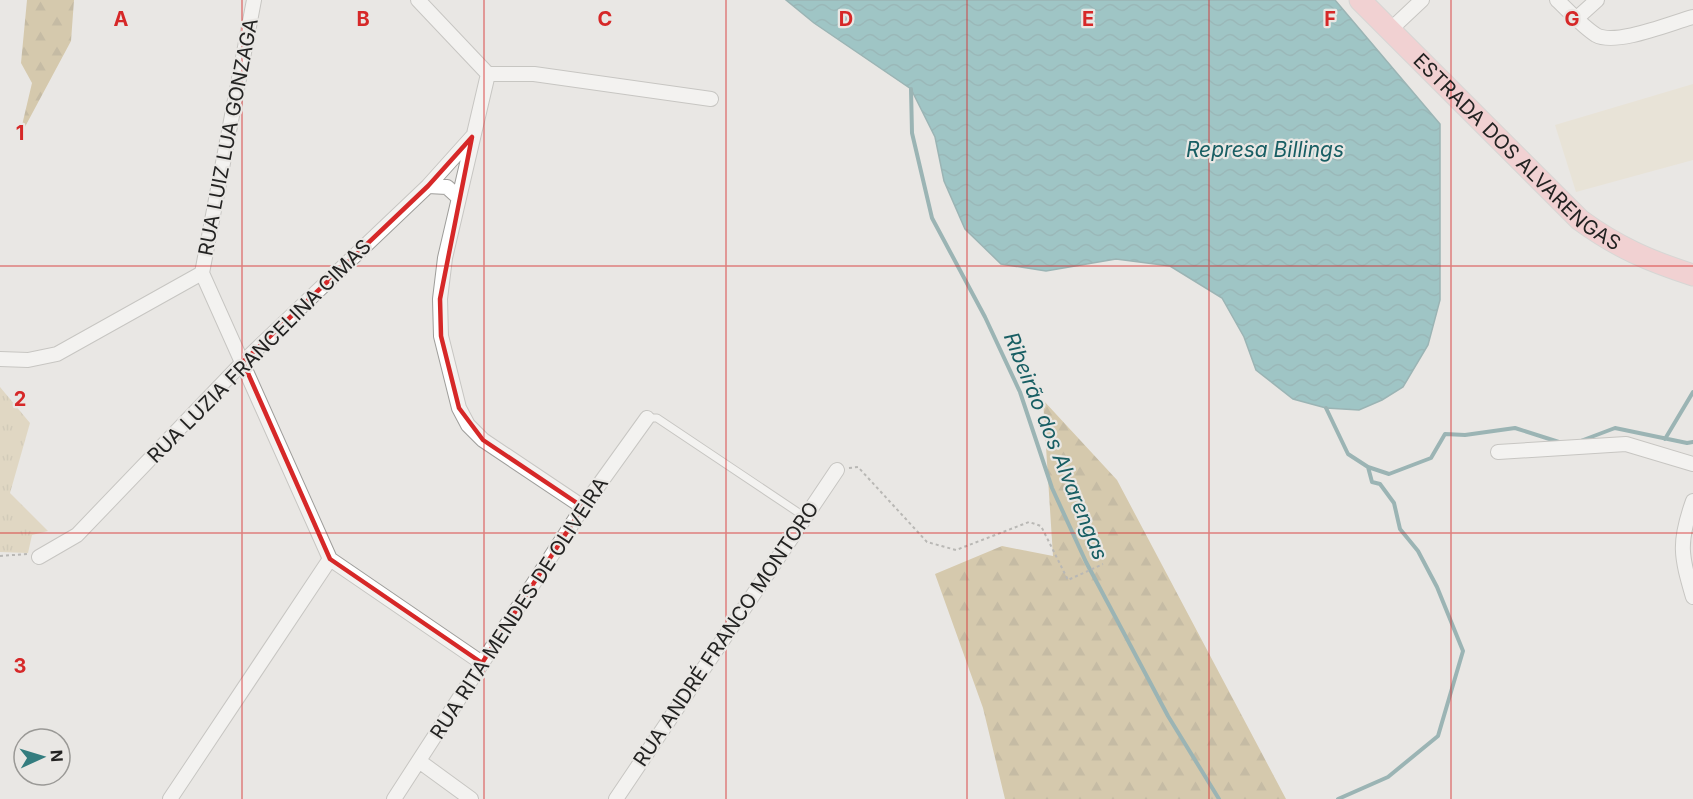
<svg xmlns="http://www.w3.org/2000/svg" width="1693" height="799" font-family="Inter,sans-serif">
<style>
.industrial{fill:#e7ddc8}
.forest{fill:url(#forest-firs)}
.park{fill:url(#park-tufts)}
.water{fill:url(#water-waves);stroke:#3c777b;stroke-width:1.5}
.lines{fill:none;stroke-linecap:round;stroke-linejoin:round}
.stream{stroke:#3c777b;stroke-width:4}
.lane-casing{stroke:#9e9d9a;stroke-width:9}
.street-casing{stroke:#9e9d9a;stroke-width:16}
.primary-casing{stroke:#c1c1c1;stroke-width:23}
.path{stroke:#7e7e7c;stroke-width:2;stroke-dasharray:3 3;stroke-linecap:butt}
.lane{stroke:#fff;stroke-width:7}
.street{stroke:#fff;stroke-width:14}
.primary{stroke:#fbb7bd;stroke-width:21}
.marked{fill:none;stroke:#d62828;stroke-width:4.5;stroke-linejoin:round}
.grid{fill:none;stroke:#d62828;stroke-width:1.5;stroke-opacity:0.55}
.labels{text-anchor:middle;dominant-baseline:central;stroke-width:4.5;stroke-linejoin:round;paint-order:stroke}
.street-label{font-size:20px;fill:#232322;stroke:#e9e7e4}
.water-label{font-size:21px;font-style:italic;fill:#185e63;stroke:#e9e7e4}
.grid-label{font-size:20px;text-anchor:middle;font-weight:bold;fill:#d62828;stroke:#e9e7e4;stroke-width:4.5;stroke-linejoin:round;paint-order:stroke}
</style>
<defs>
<pattern id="forest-firs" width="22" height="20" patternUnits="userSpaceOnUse" patternTransform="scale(1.5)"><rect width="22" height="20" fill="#bda46a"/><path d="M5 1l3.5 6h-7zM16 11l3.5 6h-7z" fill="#998557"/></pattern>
<pattern id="park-tufts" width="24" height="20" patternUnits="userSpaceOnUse" patternTransform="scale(1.5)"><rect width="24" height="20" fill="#d5c49c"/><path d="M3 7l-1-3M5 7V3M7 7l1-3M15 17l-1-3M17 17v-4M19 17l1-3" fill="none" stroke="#b7a886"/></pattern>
<pattern id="water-waves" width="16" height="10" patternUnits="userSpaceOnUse" patternTransform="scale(1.5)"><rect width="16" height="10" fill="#469ba1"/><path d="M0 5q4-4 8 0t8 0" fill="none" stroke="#3a7e83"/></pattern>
</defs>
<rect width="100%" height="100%" fill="#e9e7e4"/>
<path class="industrial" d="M1693 84V160L1576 192 1555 125Z"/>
<path class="forest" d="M27 0H74L71 41 19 138 32 83 21 63Z
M1043 400 1117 480 1286 799H1005L983 708 935 574 1002 546 1053 556Z"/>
<path class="park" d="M0 387 30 423 10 493 48 531 32 535 28 553 0 552Z"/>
<path class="water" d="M786 0H1335L1440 124V300L1428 345 1403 387 1382 400 1359 410 1326 408 1293 399 1256 370 1244 337 1222 298 1170 266 1116 259 1046 271 1001 264 965 229 944 181 935 137 911 89 814 23Z"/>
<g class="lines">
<path class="stream" d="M911 89 912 133 932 218 985 317 1020 392 1052 488 1086 562 1168 716 1219 799
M1326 408 1348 454 1368 467 1372 482 1380 484 1394 503 1400 529 1418 551 1437 587 1463 651 1438 736 1388 777 1338 799
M1665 439 1693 392
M1578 442 1615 428 1687 443 1693 442
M1368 467 1389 474 1431 458 1445 434 1465 435 1515 428 1562 443"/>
<g class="lane-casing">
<path id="lane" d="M647 418H657L805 517"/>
</g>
<g class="street-casing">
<path id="street" d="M418 0 488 74H534L711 99
M1557 0C1569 11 1582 26 1596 35 1616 46 1671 23 1693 17
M1577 18 1597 0
M1389 31 1422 0
M488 74 445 258 440 299 441 336 459 408 468 425 483 440 583 507
M428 186 447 187 458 197
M202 273 330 559 482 663
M202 273 254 0
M0 359 28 360 57 354 202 273
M1498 452 1626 444 1693 464
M1693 501C1678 543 1681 556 1693 597
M39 557 77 535 243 362 428 186 472 137
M419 761 471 799
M170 799 330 559
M394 799 583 507 647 418
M616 799 837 470"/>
</g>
<g class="primary-casing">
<g id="primary">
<path id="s1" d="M1360 0 1580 220C1617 247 1649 261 1693 275"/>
</g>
</g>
<path class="path" d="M849 468 858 467 927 542 956 550 1029 522 1041 526 1068 580 1103 564
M0 556 27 554"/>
<use href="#lane" class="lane"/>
<use href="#street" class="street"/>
<use href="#primary" class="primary"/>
</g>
<path d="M0 0H1693V799H0ZM472 137 440 299 441 336 459 408 483 440 583 507 482 663 330 559 243 362 428 186Z" fill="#e9e7e4" fill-opacity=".55" fill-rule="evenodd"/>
<path class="marked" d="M472 137 440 299 441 336 459 408 483 440 583 507 482 663 330 559 243 362 428 186Z"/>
<path class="grid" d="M242 0V799M484 0V799M726 0V799M967 0V799M1209 0V799M1451 0V799M0 266H1693M0 533H1693"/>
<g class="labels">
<g class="street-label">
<text transform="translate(228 137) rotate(-79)">RUA LUIZ LUA GONZAGA</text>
<text stroke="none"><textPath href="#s1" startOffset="219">ESTRADA DOS ALVARENGAS</textPath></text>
<text transform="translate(259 351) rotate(-45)">RUA LUZIA FRANCELINA CIMAS</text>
<text transform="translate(519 608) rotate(-57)">RUA RITA MENDES DE OLIVEIRA</text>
<text transform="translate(726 634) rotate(-56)">RUA ANDRÉ FRANCO MONTORO</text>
</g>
<g class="water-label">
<text x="1265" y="149">Represa Billings</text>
<text transform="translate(1056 446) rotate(68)">Ribeirão dos Alvarengas</text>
</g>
</g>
<g class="grid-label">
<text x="121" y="26">A</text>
<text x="363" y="26">B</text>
<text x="605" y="26">C</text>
<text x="846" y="26">D</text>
<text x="1088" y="26">E</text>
<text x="1330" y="26">F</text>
<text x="1572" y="26">G</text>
<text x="20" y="140">1</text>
<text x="20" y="406">2</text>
<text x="20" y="673">3</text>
</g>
<g transform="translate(42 757) rotate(86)"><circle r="28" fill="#e9e7e4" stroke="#9a9996" stroke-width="1.5"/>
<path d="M0-4.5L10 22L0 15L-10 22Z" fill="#347d7f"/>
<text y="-9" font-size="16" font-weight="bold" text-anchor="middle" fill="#232322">N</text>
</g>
</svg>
